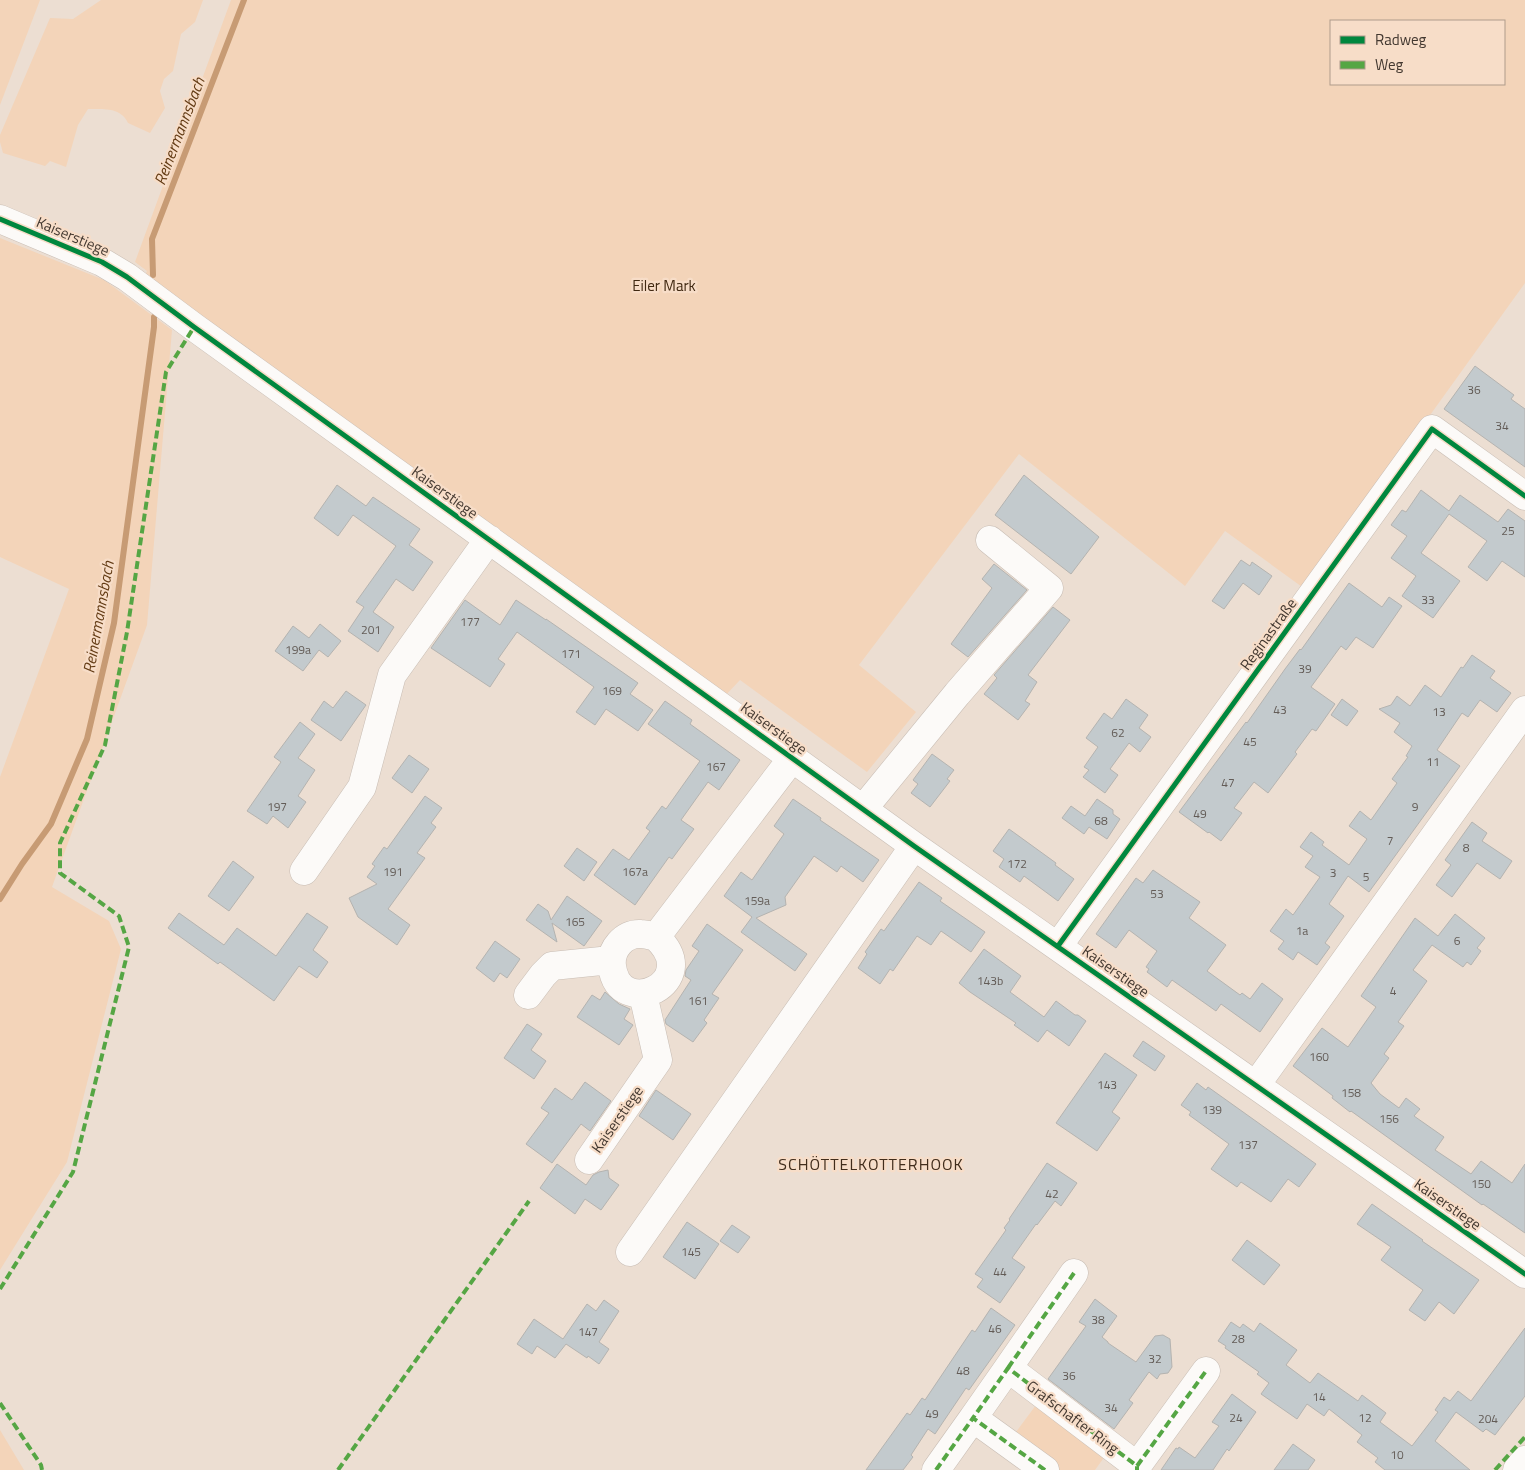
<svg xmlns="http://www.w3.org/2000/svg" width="1525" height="1470" font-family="'Titillium Web',sans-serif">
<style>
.green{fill:#f3d4b9;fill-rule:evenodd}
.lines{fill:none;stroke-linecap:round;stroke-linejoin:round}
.stream{stroke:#c79b74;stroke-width:6}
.building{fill:#c3cacd;stroke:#b4b3b0}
.minor-casing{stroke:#c8bdb4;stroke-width:29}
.minor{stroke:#fcfaf8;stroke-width:28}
.quiet{stroke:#55a644;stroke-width:4;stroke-dasharray:8 4;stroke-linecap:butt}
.cycleway-casing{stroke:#f7ddc8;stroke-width:8}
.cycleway{stroke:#00873e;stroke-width:5}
.labels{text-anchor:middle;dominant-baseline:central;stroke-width:4.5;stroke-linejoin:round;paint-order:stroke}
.number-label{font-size:12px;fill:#635c57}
.street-label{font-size:15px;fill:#433830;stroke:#f7ddc8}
.park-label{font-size:15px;fill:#402811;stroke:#f7ddc8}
.water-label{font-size:16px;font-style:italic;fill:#633b14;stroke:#f7ddc8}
.neighbourhood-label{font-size:16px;letter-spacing:1px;fill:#412d1c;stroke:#f7ddc8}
</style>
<rect width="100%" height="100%" fill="#ecded2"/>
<path class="green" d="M0 0H40L0 105Z
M101 0H203L195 22 181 34 173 71 164 79 160 91 165 108 150 133 128 123C121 107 103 109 88 109L78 125 66 167 50 161 45 166 3 153 0 142V135L50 18 73 19Z
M231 0H1525V283L1305 589 1225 531 1185 586 1019 454 859 665 916 712 867 772 740 680 723 698 145 276 147 271 135 262ZM1331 21H1504V84H1331Z
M0 238 104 280 172 330 147 625 52 887 109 921 121 949 67 1162 0 1270V777L69 589 0 557Z
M1039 1401 1108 1452 1095 1470H1058L1013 1436Z
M0 1430 24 1470H0Z"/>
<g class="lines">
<path class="stream" d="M153 275 152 239 244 0
M0 899 22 864 51 824 87 739 114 623 154 327V317"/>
</g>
<path class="building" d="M1475 366 1514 395 1511 399 1525 409V467L1444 409Z
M1024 475 1099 537 1071 574 995 515Z
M337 485 366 506 373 497 420 529 409 545 433 562 413 591 396 579 373 612 394 627 378 652 348 631 364 607 356 602 396 546 353 515 338 536 314 518Z
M1421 490 1449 511 1460 495 1498 522 1508 509 1525 521V577L1502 561 1487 581 1468 567 1487 541 1449 514 1421 553 1460 581 1433 618 1402 596 1416 576 1391 558 1407 536 1391 525 1402 510 1406 512Z
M1241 560 1250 566 1252 562 1272 576 1259 595 1243 583 1224 609 1212 601Z
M994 564 1027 590 968 657 951 644 992 588 982 579Z
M1349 583 1382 607 1389 597 1402 606 1373 648 1356 637 1346 650 1341 646 1311 687 1335 704 1316 731 1312 729 1295 752 1297 754 1268 793 1254 782 1234 808 1242 813 1221 841 1209 832 1208 833 1179 812 1246 722 1247 723 1285 669 1300 649 1301 650Z
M465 600 500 625 516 600 546 620V619L638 683 630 694 653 710 638 731 606 709 595 725 576 712 594 687 517 632 498 659 505 664 490 687 431 648Z
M1053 607 1070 620 1028 675 1037 682 1025 701 1030 704 1018 720 984 694 997 678 994 675Z
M320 624 341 641 328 657 319 650 303 671 275 651 293 626 309 638Z
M1472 655 1495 671 1490 678 1511 693 1497 712 1480 700 1468 717 1462 713 1437 750 1460 766 1369 892 1348 876 1329 904 1344 916 1325 943 1330 947 1317 965 1298 952 1293 960 1278 949 1284 941 1270 931 1286 909 1293 915 1320 877 1305 867 1313 856 1300 847 1311 832 1324 842 1322 845 1349 865 1367 839 1349 826 1360 811 1371 820 1397 783 1392 779 1408 757 1406 756 1412 746 1394 732 1400 723 1379 709 1391 705 1397 696 1410 706 1425 685 1441 697 1461 667 1463 668Z
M346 691 366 705 341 741 311 720 324 701 333 708Z
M1126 699 1148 715 1139 728 1151 737 1140 752 1129 743 1110 769 1118 775 1105 793 1083 777 1089 770 1084 767 1098 747 1086 738 1104 713 1112 719Z
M1342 699 1358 711 1347 726 1331 715Z
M665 701 692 720 690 724 740 760 719 790 708 782 681 820 694 829 672 859 669 857 635 905 594 875 613 849 629 860 650 831 646 828 662 806 666 809 700 761 648 724Z
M300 722 315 734 298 758 315 770 298 796 306 802 288 828 273 816 267 824 247 811 281 762 274 757Z
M932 754 954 770 947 779 950 781 930 807 911 793 918 784 913 780Z
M409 755 429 769 412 793 392 778Z
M425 796 442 808 431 823 436 827 417 853 425 858 388 909 410 925 397 945 358 917 349 898 377 884 367 877 375 866 372 864 384 847 387 849Z
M793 799 821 818 820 820 879 860 863 882 841 866 837 872 814 856 785 897 786 905 756 918 807 954 795 971 741 932 752 917 724 896 741 872 752 880 784 834 774 826Z
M1097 799 1113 810V814L1120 819 1107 839 1089 827 1084 834 1062 818 1071 806 1085 816Z
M1472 822 1487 833 1482 841 1512 861 1500 879 1477 863 1452 897 1436 885 1451 865 1445 860Z
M1009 829 1056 863 1055 865 1074 879 1058 901 1024 876 1020 882 999 867 1004 859 993 851Z
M577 848 597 862 584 881 564 866Z
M233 861 254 877 229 911 208 896Z
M1153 870 1200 902 1189 918 1226 945 1207 971 1240 995 1242 993 1250 999 1262 983 1283 999 1260 1032 1221 1004 1216 1011 1172 980 1167 987 1147 972 1149 969 1146 967 1157 951 1129 930 1116 948 1096 934 1136 878 1143 883Z
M919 882 942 898 940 901 985 932 971 952 941 931 931 945 917 936 893 971 890 969 880 984 858 968 867 954 865 952 881 929 884 931Z
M567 896 602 921 584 946 552 923 557 942 526 920 538 904 548 911 551 920Z
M179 913 224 945 237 928 276 956 307 913 328 927 313 950 328 962 317 978 299 966 274 1001 220 962 218 964 168 928Z
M1455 914 1485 938 1477 948 1481 951 1471 965 1467 962 1463 967 1432 945 1413 970 1427 981 1398 1022 1404 1026 1384 1054 1389 1058 1371 1083 1380 1094 1399 1108 1406 1098 1420 1109 1414 1116 1444 1137 1435 1150 1471 1174 1481 1161 1512 1183 1525 1164V1233L1483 1204 1482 1205 1351 1111 1350 1112 1332 1098 1333 1096 1293 1066 1322 1028 1348 1047 1376 1007 1361 996 1415 918 1438 936Z
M707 924 743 950 712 994 719 998 704 1020 707 1023 693 1042 666 1024 665 1020 691 980 685 976 686 970 699 951 692 946Z
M495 941 520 959 507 978 500 973 494 982 476 968Z
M984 949 1021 976 1010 992 1044 1017 1056 1001 1075 1015H1078L1086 1021 1069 1046 1047 1030 1038 1042 1014 1025 1016 1023 970 992 959 983Z
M605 992 619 1004 630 1009 624 1019 633 1025 619 1045 577 1017 592 995 600 1000Z
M527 1024 542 1034 531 1050 546 1061 534 1079 504 1058Z
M1143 1041 1165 1056 1155 1071 1133 1056Z
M1105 1053 1137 1075 1112 1112 1120 1118 1097 1151 1056 1123Z
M585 1082 611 1101 590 1131 581 1124 552 1163 526 1144 549 1113 541 1108 555 1088 572 1100Z
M1197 1083 1206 1090 1208 1087 1316 1164 1299 1187 1288 1179 1271 1202 1241 1182 1237 1187 1211 1169 1229 1144 1189 1115 1191 1112 1181 1105Z
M656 1090 691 1114 673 1140 639 1116Z
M1047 1163 1077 1183 1061 1206 1055 1201 1037 1225 1036 1224 1012 1258 1025 1267 1000 1303 977 1287 983 1279 975 1274 1006 1230 1004 1228 1010 1220 1009 1219Z
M557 1164 586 1185 593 1175 599 1172 608 1170 609 1178 619 1185 601 1210 585 1199 575 1214 540 1188Z
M1372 1204 1423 1240 1422 1241 1479 1280 1454 1314 1439 1302 1425 1321 1409 1310 1423 1290 1381 1260 1391 1247 1357 1224Z
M687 1222 719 1244 695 1279 663 1257Z
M732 1225 750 1237 738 1253 720 1241Z
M1247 1240 1280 1265 1264 1285 1232 1260Z
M1095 1299 1117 1316 1102 1337 1108 1342V1343L1136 1362 1155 1336 1163 1335 1170 1339 1172 1367 1168 1373 1160 1374 1157 1379 1149 1372 1129 1400 1133 1403 1114 1429 1048 1379 1086 1326 1079 1322Z
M604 1300 619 1311 599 1342 609 1349 599 1364 588 1356 587 1358 566 1344 555 1358 537 1346 532 1354 517 1344 534 1319 563 1339 587 1304 596 1311Z
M991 1308 1015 1325 969 1390 966 1388 935 1434 928 1429 911 1455 913 1457 903 1470H866L907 1413 910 1415 922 1398 925 1400 972 1330 975 1332Z
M1231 1322 1240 1328 1243 1324 1254 1332 1260 1323 1297 1350 1286 1365 1310 1383 1318 1373 1358 1401 1362 1395 1386 1413 1380 1422 1412 1446 1438 1412 1435 1410 1444 1397 1450 1401 1458 1391 1471 1401 1525 1328V1396L1495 1435 1486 1429 1483 1432 1456 1412 1435 1441 1470 1470H1385L1375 1462 1378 1458 1357 1442 1362 1435 1329 1409 1324 1416 1307 1404 1297 1419 1261 1394 1269 1383 1257 1374 1259 1372 1225 1348 1226 1346 1218 1341Z
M1232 1394 1256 1412 1229 1451 1227 1449 1213 1470H1161L1176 1448 1178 1449 1179 1447 1195 1458 1219 1426 1212 1422Z
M1293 1444 1315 1460 1308 1470H1274Z"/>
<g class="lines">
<g class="minor-casing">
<path id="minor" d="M0 219 102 262 127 277 194 327 914 846 1525 1274
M863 809 957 694 1049 588 990 540
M304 871 362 787 392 675 489 539
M656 937C705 982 619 1022 612 966 610 949 624 933 641 934 646 934 652 936 656 937L793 757
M1058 946 1432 429 1525 496
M528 995 543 975 552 966 611 960
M1256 1085 1525 710
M589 1160 658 1060 643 994
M630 1252 914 846
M1008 1368 1074 1273
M1137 1466 1206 1371
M936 1470 973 1418
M1045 1470 973 1418 1008 1368 1137 1466V1470
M1517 1470 1525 1460"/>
</g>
<use href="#minor" class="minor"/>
<path class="quiet" d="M0 1289 73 1172 129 947 119 916 60 873V843L105 745 127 632 166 372 194 327
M1008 1368 1074 1273
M0 1403 41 1465 42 1470
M1137 1466 1206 1371
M338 1470 529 1201
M936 1470 973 1418
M1045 1470 973 1418 1008 1368 1137 1466V1470
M1495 1470 1525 1437"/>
<g class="cycleway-casing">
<path id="cycleway" d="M0 219 102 262 127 277 194 327 914 846 1525 1274
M1058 946 1432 429 1525 496"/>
</g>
<use href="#cycleway" class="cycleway"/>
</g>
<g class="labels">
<g class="number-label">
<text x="1474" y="389">36</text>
<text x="1502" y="425">34</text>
<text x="1508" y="530">25</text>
<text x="1428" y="599">33</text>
<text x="470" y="621">177</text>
<text x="371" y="629">201</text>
<text x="298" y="649">199a</text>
<text x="571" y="653">171</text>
<text x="1305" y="668">39</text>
<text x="612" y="690">169</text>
<text x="1280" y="709">43</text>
<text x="1439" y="711">13</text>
<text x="1118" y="732">62</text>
<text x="1250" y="741">45</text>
<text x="1433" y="761">11</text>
<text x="716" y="766">167</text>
<text x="1228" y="782">47</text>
<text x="277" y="806">197</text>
<text x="1415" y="806">9</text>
<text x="1200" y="813">49</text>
<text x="1101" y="820">68</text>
<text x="1390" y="840">7</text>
<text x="1466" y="847">8</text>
<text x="1017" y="863">172</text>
<text x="393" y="871">191</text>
<text x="635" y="871">167a</text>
<text x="1333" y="872">3</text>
<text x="1366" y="876">5</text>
<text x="1157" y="893">53</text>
<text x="757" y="900">159a</text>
<text x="575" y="921">165</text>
<text x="1302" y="930">1a</text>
<text x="1457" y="940">6</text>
<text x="990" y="980">143b</text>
<text x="1393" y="990">4</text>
<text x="698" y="1000">161</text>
<text x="1319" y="1056">160</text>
<text x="1107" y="1084">143</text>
<text x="1351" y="1092">158</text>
<text x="1212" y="1109">139</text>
<text x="1389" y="1118">156</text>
<text x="1248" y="1144">137</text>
<text x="1481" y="1183">150</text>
<text x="1052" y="1193">42</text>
<text x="691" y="1251">145</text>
<text x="1000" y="1271">44</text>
<text x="1098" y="1319">38</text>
<text x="995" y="1328">46</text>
<text x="588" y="1331">147</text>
<text x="1238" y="1338">28</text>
<text x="1155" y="1358">32</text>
<text x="963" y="1370">48</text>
<text x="1069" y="1375">36</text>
<text x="1319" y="1396">14</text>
<text x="1111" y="1407">34</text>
<text x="932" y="1413">49</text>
<text x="1236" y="1417">24</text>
<text x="1365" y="1417">12</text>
<text x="1488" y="1418">204</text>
<text x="1397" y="1454">10</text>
</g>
<g class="street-label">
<text transform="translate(73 236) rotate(23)">Kaiserstiege</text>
<text transform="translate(445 492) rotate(36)">Kaiserstiege</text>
<text transform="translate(1268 634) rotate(-54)">Reginastraße</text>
<text transform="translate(774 728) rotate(36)">Kaiserstiege</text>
<text transform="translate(1116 971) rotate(35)">Kaiserstiege</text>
<text transform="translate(617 1119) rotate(-55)">Kaiserstiege</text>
<text transform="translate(1448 1204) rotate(35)">Kaiserstiege</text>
<text transform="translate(1073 1417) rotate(37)">Grafschafter Ring</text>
</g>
<g class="park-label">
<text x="664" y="285">Eiler Mark</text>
</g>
<g class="water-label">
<text transform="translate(179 131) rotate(-69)">Reinermannsbach</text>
<text transform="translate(98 617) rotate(-80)">Reinermannsbach</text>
</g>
<g class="neighbourhood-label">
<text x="871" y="1164">SCHÖTTELKOTTERHOOK</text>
</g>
</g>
<rect x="1330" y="20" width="175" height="65" fill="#f7ddc8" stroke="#af9b8b"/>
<rect x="1340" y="36" width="25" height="8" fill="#00873e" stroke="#af9b8b"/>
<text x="1375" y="45" font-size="15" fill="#433830">Radweg</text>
<rect x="1340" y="61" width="25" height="8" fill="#55a644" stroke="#af9b8b"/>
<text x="1375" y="70" font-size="15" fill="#433830">Weg</text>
</svg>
